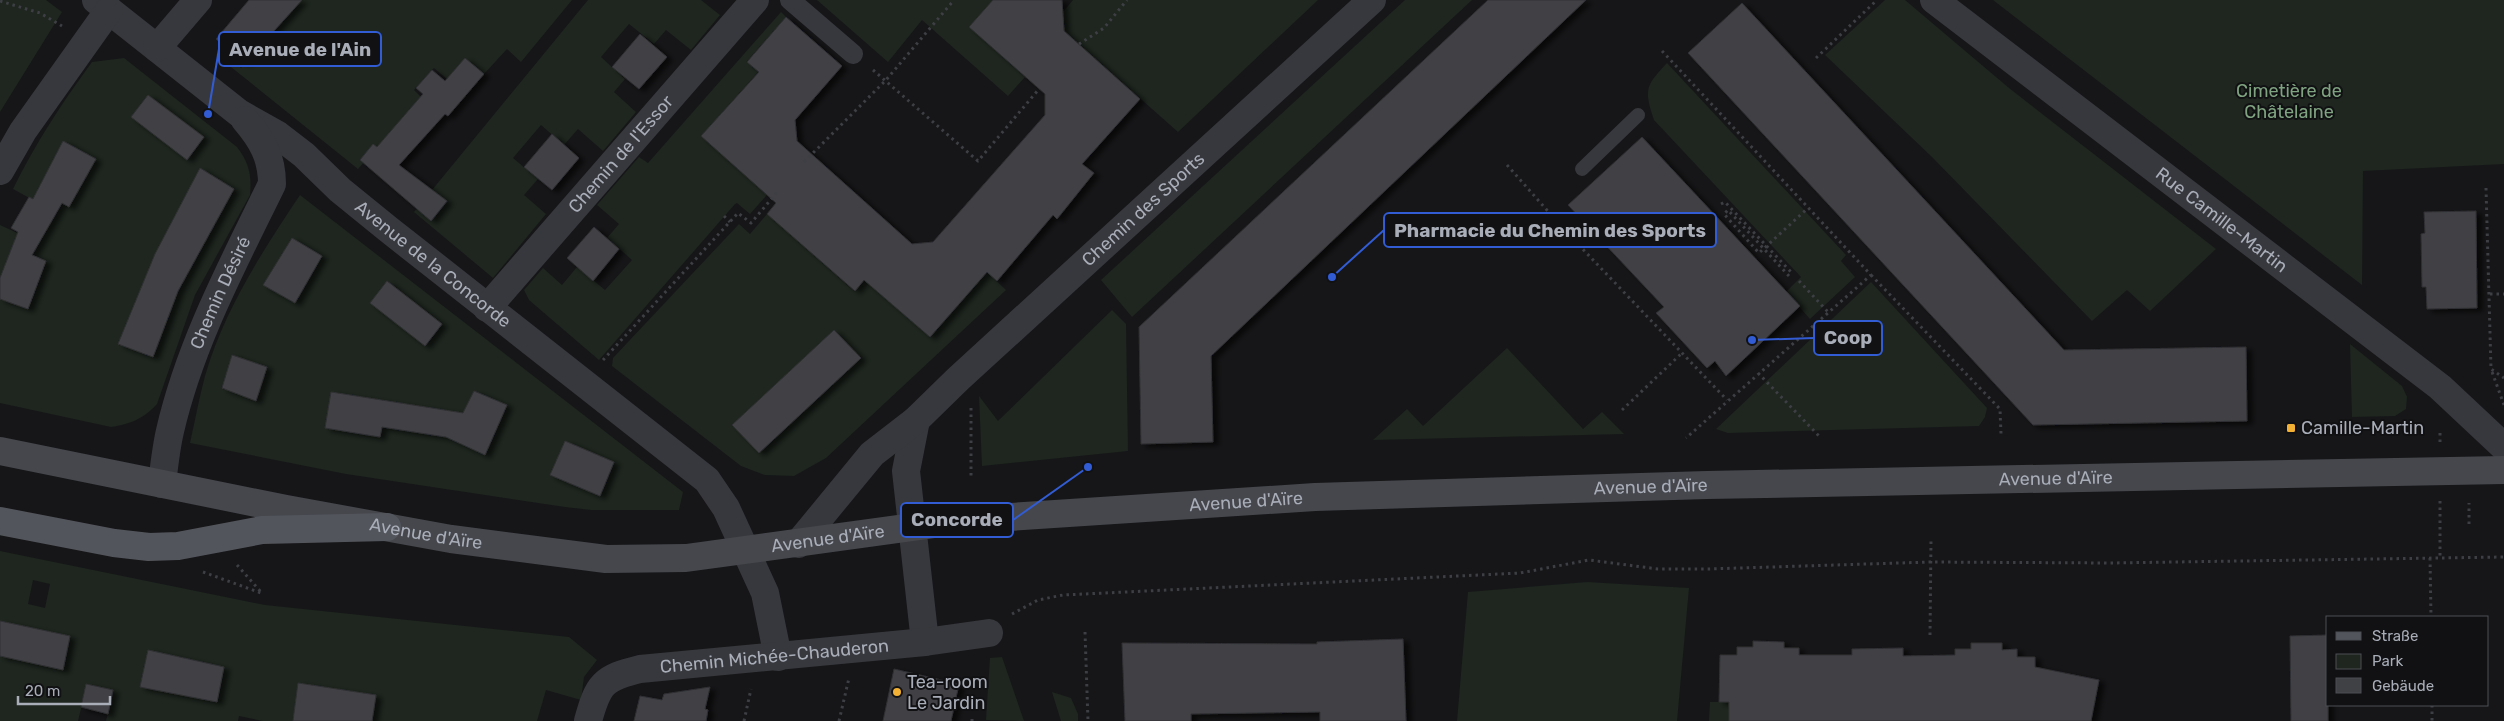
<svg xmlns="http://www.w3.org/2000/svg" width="2504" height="721" font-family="Rubik,sans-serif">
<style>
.green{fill:#1e261f;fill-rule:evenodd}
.building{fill:#404145;stroke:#303034;filter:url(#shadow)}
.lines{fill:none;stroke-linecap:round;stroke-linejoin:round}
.path{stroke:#3d3f44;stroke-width:3;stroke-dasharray:2.5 4;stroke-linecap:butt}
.service{stroke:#37383d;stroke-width:14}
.pedestrian{stroke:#37383d;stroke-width:20}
.minor{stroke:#37383d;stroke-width:28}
.secondary{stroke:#45474d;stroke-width:28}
.primary{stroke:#53555c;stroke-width:28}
.poi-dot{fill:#f2b134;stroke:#111113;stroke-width:2}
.labels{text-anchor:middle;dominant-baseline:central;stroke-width:4;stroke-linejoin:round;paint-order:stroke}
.park-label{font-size:18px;fill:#7fa381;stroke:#111113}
.street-label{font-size:18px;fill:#a8adb8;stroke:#111113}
.poi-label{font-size:18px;fill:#a8adb8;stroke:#111113;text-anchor:start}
.leader{fill:none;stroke:#325cd3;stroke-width:2}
.callout-dot{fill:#325cd3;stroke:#111113;stroke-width:2}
.callout{fill:#111113;stroke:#325cd3;stroke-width:2}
.callout-label{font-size:19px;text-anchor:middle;font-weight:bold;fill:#a8adb8}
</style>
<defs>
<filter id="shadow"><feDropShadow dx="5.5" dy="3" stdDeviation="2.5" flood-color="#0009"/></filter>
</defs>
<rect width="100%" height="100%" fill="#161618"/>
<path class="green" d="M0 0H46L62 12 0 112Z
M302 0H572L521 62 507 49 484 74 465 58 447 79 434 68 414 90 421 97 358 169 216 55 224 46 232 52 228 57 241 68Z
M588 0H701L720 15 691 50 666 30 654 44 629 24 601 57 625 79 614 92 636 112 603 151 578 129 564 145 541 125 513 158 538 179 524 195 546 214 493 278 414 212Z
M817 0H993L969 27 1025 77 1008 96 922 20 888 62Z
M1073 0H1318L1178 132 1064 31 1063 12Z
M1405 0H1472L1132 317 1101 280Z
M1885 0H1905L2009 88 2216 249 2150 311 2127 290 2092 321 1932 157 1825 55Z
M1993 0H2504V164L2363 171 2362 285Z
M781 12 786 17 747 61 759 71 701 136 767 195 750 214 737 203 735 204 599 360 529 300 524 290 543 268 562 285 577 267 605 290 632 260 607 238 619 224 597 205 639 157 648 163Z
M124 58 237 147C249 163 252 175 250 195L195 295 157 404C143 419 131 424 111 427L0 403V225L37 242 55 212 13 189C35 144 62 103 92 62Z
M1667 63 1846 255 1841 261 1855 277 1810 319 1786 292 1801 277 1654 120C1644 90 1645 86 1667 63Z
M300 195 683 492 679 510H591L565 507 346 474 190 443C195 421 199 398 205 376 224 310 262 252 300 195Z
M767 214 854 291 864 280 930 337 987 272 1006 290 826 458 794 476 765 475 741 466 612 366 613 358 739 224 750 234Z
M1871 282 1987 408 1985 417 1979 426 1728 433 1716 429Z
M1112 310 1126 324 1128 451 982 466 979 396 998 421Z
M2350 344 2402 386 2407 397 2406 409 2395 416 2352 417Z
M1507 348 1583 429 1602 412 1624 434 1373 440 1407 409 1423 426Z
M0 551 265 605 569 637 597 660 584 677 581 700 546 690 537 721H263L239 716 238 721H106L113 690 87 684 78 721H0ZM33 580 50 584 45 608 28 604Z
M1587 582 1689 588 1677 721H1457L1468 592Z
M1002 657 1024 721 986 720 990 658Z
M1052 692 1071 698 1078 714V721H1061Z
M1710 702H1729V721H1709Z"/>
<path class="building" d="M249 0H302L245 63 216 39Z
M993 0H1062L1064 31 1140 99 1082 164 1094 173 1057 219 1053 215 997 281 987 272 930 337 864 280 855 291 767 214 776 203 701 136 759 72 747 62 786 17 842 66 795 120 797 141 912 244 933 242 1045 115V94L969 27Z
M1488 0H1586L1211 356 1213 442 1141 444 1139 327Z
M1742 3 2064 350 2246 347 2247 421 2033 425 1688 53Z
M640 34 667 57 639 89 612 67Z
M465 58 484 74 448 116 445 114 399 165 447 201 431 221 360 160 373 144 377 147 423 94 416 88 432 70 445 81Z
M148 95 204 137 187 160 131 117Z
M552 134 579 158 552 190 524 167Z
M1642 137 1800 306 1726 376 1715 361 1707 368 1656 313 1664 307 1568 205Z
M63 141 96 159 69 207 62 203 32 255 46 261 28 309 0 299V278L18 232 11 228 29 197 33 199Z
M200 168 234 189 178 291 153 357 118 344 155 254Z
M2476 211 2477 308 2427 309 2426 287H2422L2421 234 2425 233 2424 212Z
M594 227 619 249 593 281 567 258Z
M292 238 322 256 295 303 263 285Z
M387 281 442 324 425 346 370 303Z
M834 330 861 358 759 453 732 425Z
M232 355 267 367 256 401 222 388Z
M474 391 507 405 485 455 446 437 382 427 380 437 325 428 331 392 463 413Z
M565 441 614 462 600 496 550 475Z
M0 621 70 636 63 670 0 656Z
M2328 635V721H2291L2290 636Z
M1403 639 1406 721H1320V712L1191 714V721H1125L1122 643 1317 644V642Z
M1753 641 1784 642V648H1799V655H1852V649L1903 648V656L1955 655V649H1971V643H2002V650L2017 649V657H2035V667L2099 680 2091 721H1729V702H1719L1720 655H1737V647H1753Z
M148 650 224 667 217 702 140 687Z
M894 669 959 684 951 721H883Z
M298 683 376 695 372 721H293Z
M86 684 113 690 108 714 81 707Z
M710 687 705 709 708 710 706 721H634L640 696 662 700 664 694Z"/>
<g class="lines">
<path class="path" d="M0 1 40 13 62 26
M1079 44 1104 28 1127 0
M1662 51 1871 275 1686 438
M1816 58 1877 0
M873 70 978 161 1039 89
M804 162 886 80 954 0
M1507 165 1569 235
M2486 188 2491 369
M1721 204 1725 202 1792 273
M724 216 730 222
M1559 225 1550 234 1560 247 1563 244
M1574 240 1727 400
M1871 275 2000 409 2001 434
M1789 276 1728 210 1724 214 1759 253 1808 208
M1799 281 1829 313
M2490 294H2504
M603 360 738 213 751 223 779 190
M1758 373 1820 437
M2504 405 2491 369 2504 378
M971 408V476
M1622 410 1682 353
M2440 442V429
M2440 501V558
M2469 524V503
M2430 558 2431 617
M237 565 261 592
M203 572 261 593
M1012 614 1038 600 1063 595 1520 573 1589 560 1658 569H1708L1931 562 2110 563 2504 557
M1085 632 1088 721
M1930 635 1931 539
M2432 705V721
M972 719V721
M744 721 751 689
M839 721 849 678"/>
<path class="service" d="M1582 169 1638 115"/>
<path class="pedestrian" d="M790 0 853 54"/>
<g class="minor">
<path id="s1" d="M96 0 239 113 278 135 304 155 340 190 388 229 707 480 726 508 765 593 778 657"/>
<path id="s2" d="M1934 0 2440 387 2504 447"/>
<path d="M157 48 198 0"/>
<path d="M0 171 23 131 109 10"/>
<path id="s3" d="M487 308 755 0"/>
<path d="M916 420 906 471 925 642"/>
<path id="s4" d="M162 484C164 467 166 448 170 431 190 344 233 264 272 184 272 157 262 140 245 120"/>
<path id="s5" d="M798 544 872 454 916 420 958 379 1372 0"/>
<path id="s6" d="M588 721C598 684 603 678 640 669L925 642 989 633"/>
</g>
<path class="secondary" id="s7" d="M0 451 286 509 451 539 606 559 686 558 964 520 1315 497 1707 485 2504 470"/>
<path class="primary" d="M0 521 114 543 149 547 178 546 262 530 387 527"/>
</g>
<g class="poi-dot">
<rect x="2286" y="423" width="10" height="10" rx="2.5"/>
<circle cx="897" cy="692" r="5"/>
</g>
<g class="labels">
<g class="park-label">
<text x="2289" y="91">Cimetière de<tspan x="2289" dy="21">Châtelaine</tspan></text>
</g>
<g class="street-label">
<text stroke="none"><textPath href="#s3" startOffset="204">Chemin de l'Essor</textPath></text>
<text stroke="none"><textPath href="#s5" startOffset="482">Chemin des Sports</textPath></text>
<text stroke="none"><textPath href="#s2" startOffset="362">Rue Camille-Martin</textPath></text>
<text stroke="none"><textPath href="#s1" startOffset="429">Avenue de la Concorde</textPath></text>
<text stroke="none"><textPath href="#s4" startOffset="201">Chemin Désiré</textPath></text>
<text stroke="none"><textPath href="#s7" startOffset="2069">Avenue d'Aïre</textPath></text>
<text stroke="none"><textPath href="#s7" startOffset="1664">Avenue d'Aïre</textPath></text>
<text stroke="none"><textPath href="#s7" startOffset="1259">Avenue d'Aïre</textPath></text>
<text stroke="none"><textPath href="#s7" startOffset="434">Avenue d'Aïre</textPath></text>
<text stroke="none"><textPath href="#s7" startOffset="839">Avenue d'Aïre</textPath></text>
<text stroke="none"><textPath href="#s6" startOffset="215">Chemin Michée-Chauderon</textPath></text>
</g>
<g class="poi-label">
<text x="2301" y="428">Camille-Martin</text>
<text x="907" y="682">Tea-room<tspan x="907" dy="21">Le Jardin</tspan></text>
</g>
</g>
<path class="leader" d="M208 114L219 49M1332 277L1384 230M1752 340L1814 338M1088 467L1013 520"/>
<g class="callout-dot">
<circle cx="208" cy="114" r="5"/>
<circle cx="1332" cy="277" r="5"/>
<circle cx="1752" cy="340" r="5"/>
<circle cx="1088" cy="467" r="5"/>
</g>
<g class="callout">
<rect x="219" y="32" width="162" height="34" rx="5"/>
<rect x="1384" y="213" width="332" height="34" rx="5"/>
<rect x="1814" y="321" width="68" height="34" rx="5"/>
<rect x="901" y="503" width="112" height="34" rx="5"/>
</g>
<g class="callout-label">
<text x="300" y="56">Avenue de l'Ain</text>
<text x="1550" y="237">Pharmacie du Chemin des Sports</text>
<text x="1848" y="344">Coop</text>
<text x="957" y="526">Concorde</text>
</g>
<rect x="2326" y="616" width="162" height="90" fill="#111113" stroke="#4d4f55"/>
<rect x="2336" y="632" width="25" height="8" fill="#53555c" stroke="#4d4f55"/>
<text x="2372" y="641" font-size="15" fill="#a8adb8">Straße</text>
<rect x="2336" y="654" width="25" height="15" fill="#1e261f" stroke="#4d4f55"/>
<text x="2372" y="666" font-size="15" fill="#a8adb8">Park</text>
<rect x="2336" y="678" width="25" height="15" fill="#404145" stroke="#4d4f55"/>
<text x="2372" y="691" font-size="15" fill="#a8adb8">Gebäude</text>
<path d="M18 696v8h92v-8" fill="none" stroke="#a8adb8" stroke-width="2.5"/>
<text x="25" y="696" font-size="15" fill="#a8adb8" stroke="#111113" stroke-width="4" paint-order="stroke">20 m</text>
</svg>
